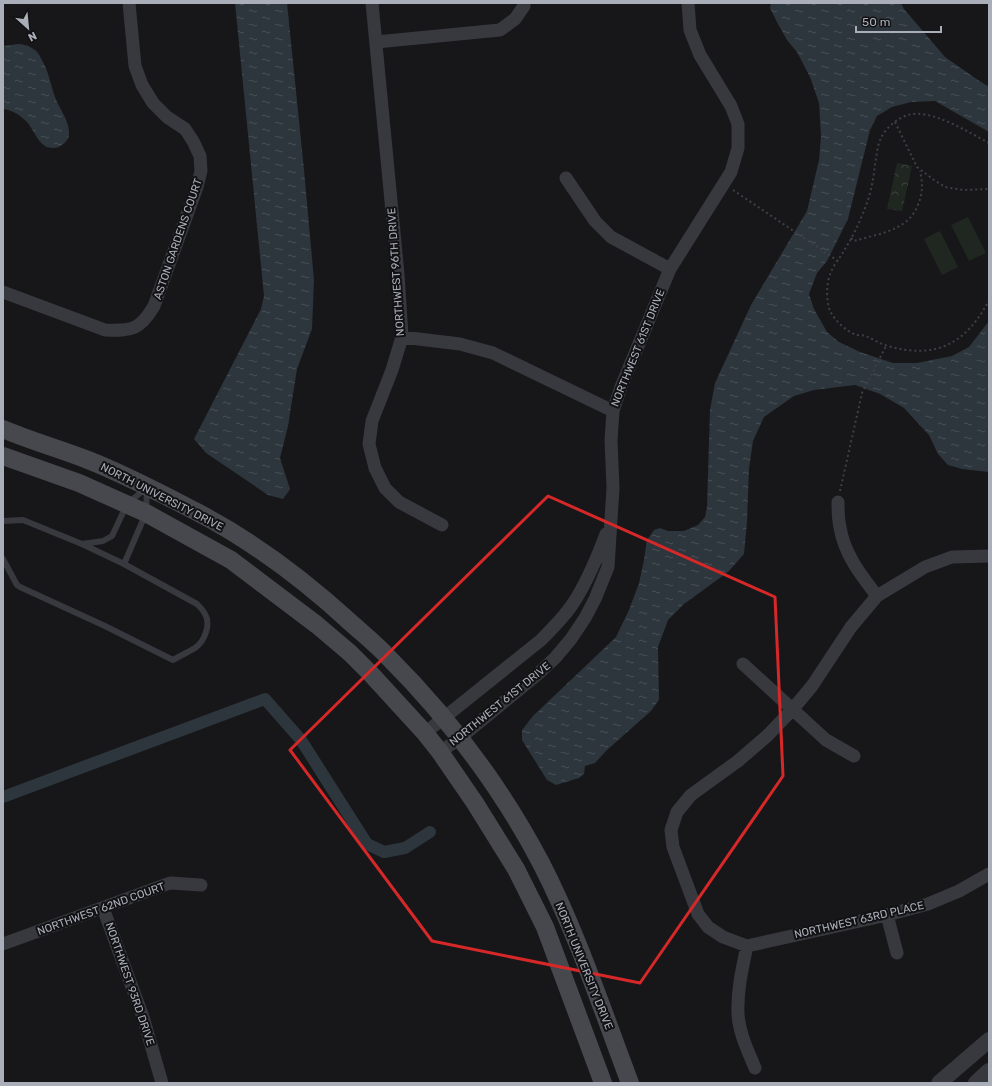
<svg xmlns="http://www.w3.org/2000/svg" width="992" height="1086" font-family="Rubik,sans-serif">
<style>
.forest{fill:url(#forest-crowns)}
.pitch{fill:#1f2720}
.water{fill:url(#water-ripples)}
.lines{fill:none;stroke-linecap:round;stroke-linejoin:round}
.canal{stroke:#2d353d;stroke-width:12}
.path{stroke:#3e4045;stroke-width:2;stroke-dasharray:2 3;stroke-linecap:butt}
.service{stroke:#38393e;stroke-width:6}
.minor{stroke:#38393e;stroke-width:13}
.tertiary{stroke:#38393e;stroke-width:16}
.secondary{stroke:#46484e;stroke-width:18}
.marked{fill:none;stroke:#d62828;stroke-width:3;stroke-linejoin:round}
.labels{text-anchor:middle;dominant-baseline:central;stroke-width:4;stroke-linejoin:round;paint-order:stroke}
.street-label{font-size:11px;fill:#aaaeb9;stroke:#121214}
</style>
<defs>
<pattern id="forest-crowns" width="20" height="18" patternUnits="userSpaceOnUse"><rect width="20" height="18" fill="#1f2720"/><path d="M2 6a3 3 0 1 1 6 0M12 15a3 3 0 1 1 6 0" fill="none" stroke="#3d443e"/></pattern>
<pattern id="water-ripples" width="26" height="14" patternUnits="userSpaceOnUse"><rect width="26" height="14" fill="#2d353d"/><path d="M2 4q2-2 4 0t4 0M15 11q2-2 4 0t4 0" fill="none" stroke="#495057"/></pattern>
</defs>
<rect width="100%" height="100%" fill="#171719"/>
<path class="forest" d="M897 163 912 166 902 211 887 209Z"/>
<path class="pitch" d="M968 217 986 253 969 261 951 225Z
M940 231 958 267 942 275 924 239Z"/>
<path class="water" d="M235 3H287L304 170 314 280 312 329 297 369 288 426 280 458 290 489 283 499 268 495 206 453 194 439 261 309 264 296Z
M771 3H901L904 9 945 57 978 80 989 87V132L935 101 911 102 892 107 877 116 870 130 848 219 827 261 817 273 809 294 814 309 827 332 839 342 860 352 893 363H917L952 356 969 347 989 321V472L962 469 948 465 938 454 929 435 904 408 880 394 855 385 814 390 794 396 764 417 753 441 749 469 747 522 744 554 728 572 684 604 668 620 658 647 659 700 651 711 607 750 595 763 585 766 584 774 579 778 556 785 547 780 522 740V730L533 716 616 637 629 610 639 583 644 560 647 540 654 530 660 528 668 531H684L698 525 705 517 707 507 710 410 715 383 751 305 807 211 819 160 821 136 819 103 810 77 797 52 787 40 778 24 770 8Z
M18 44C24 44 30 46 35 50 38 52 41 58 43 62 49 73 51 86 55 97 59 108 68 119 69 131 69 134 69 138 67 140 64 144 59 148 54 148 39 149 35 131 27 122 20 115 12 110 3 109V46Z"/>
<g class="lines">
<path class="canal" d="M3 797 265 699 301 740 367 844 384 852 405 848 430 832"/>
<path class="path" d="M895 122 917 167 934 180 945 187 963 190 989 189
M989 143C968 132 930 108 908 115 897 118 886 128 881 138 877 146 877 155 875 164 874 175 872 186 869 197 863 215 855 233 845 249 841 257 834 264 831 272 826 283 826 300 830 311 835 321 847 332 857 335 860 335 863 335 866 336 873 339 880 344 888 346 936 360 967 343 989 300
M733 190 838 261
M851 238 854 241C877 234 907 231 917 207 923 194 923 184 920 171
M840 491 862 393 886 346"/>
<path class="service" d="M3 521 23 520 82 544 124 564 197 604C200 607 203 610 205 614 211 624 205 641 195 648 188 652 180 656 173 660L105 626 20 587 17 585 3 559
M82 544 103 541 112 536 127 504 146 488
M124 564 146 513 147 489"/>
<path class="minor" d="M372 3 398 274 402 337 392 370 372 421 369 444 375 468 385 488 399 502 442 525
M376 42 500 30 515 19 524 6V3
M566 178 595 221 611 237 670 269
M3 292 105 330C132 331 140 330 154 306L197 187 201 171 200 156 193 141 185 129 167 117 153 103 142 85 135 66 129 3
M402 337 460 344 493 353 613 411
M838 502C838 511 838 519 840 527 844 554 861 575 877 596
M743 664 826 740 854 756
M425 733 541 640C552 629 563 618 572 605 587 583 597 558 606 534
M440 752 460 738 539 673 555 658 571 639 585 618 595 599 608 567 613 488 611 440 613 411 621 387 670 269 731 172 738 148V124L731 106 700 55 690 30 688 3
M103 908 143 1017 162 1083
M887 915 897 953
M3 944 170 883 201 885
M747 946 723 937 708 927 698 914 673 847 671 830 677 812 691 795 738 761 767 736 792 710 812 686 851 627 877 596 925 567 952 557 989 556
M747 946 887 915 928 904 959 891 989 874
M747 946C742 969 737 991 738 1014 739 1033 748 1051 755 1068"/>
<path class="tertiary" d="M939 1083 989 1040
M976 1083 989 1071"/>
<path class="secondary" d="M3 429C31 441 60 449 88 460 124 474 160 493 195 511 251 540 303 579 350 622 362 633 376 644 388 657 448 717 501 787 541 863 577 933 602 1009 630 1083
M3 456 79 483 146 513 231 560 317 625 350 653 371 674 425 733 440 752 475 803 516 869 545 927 603 1083"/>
</g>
<path class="marked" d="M548 496 775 597 783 776 640 983 432 941 290 750Z"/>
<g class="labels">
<g class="street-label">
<text transform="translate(178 239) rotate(-71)">ASTON GARDENS COURT</text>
<text transform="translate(396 272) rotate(-94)">NORTHWEST 96TH DRIVE</text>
<text transform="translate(638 348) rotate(-68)">NORTHWEST 61ST DRIVE</text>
<text transform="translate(162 497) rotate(27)">NORTH UNIVERSITY DRIVE</text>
<text transform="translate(500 704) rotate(-39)">NORTHWEST 61ST DRIVE</text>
<text transform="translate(101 909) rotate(-20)">NORTHWEST 62ND COURT</text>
<text transform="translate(859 920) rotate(-13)">NORTHWEST 63RD PLACE</text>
<text transform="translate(584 966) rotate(68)">NORTH UNIVERSITY DRIVE</text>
<text transform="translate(130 984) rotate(71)">NORTHWEST 93RD DRIVE</text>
</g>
</g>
<rect width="992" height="1086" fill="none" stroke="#aaaeb9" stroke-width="8"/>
<g transform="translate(28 28) rotate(153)" stroke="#121214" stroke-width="3" paint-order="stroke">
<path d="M0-3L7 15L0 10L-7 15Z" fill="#aaaeb9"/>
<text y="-6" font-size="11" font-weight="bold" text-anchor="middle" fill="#aaaeb9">N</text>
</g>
<path d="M856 26v6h85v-6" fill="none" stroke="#aaaeb9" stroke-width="2"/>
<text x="862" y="26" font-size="12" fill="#aaaeb9" stroke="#121214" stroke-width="3" paint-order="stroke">50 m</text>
</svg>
